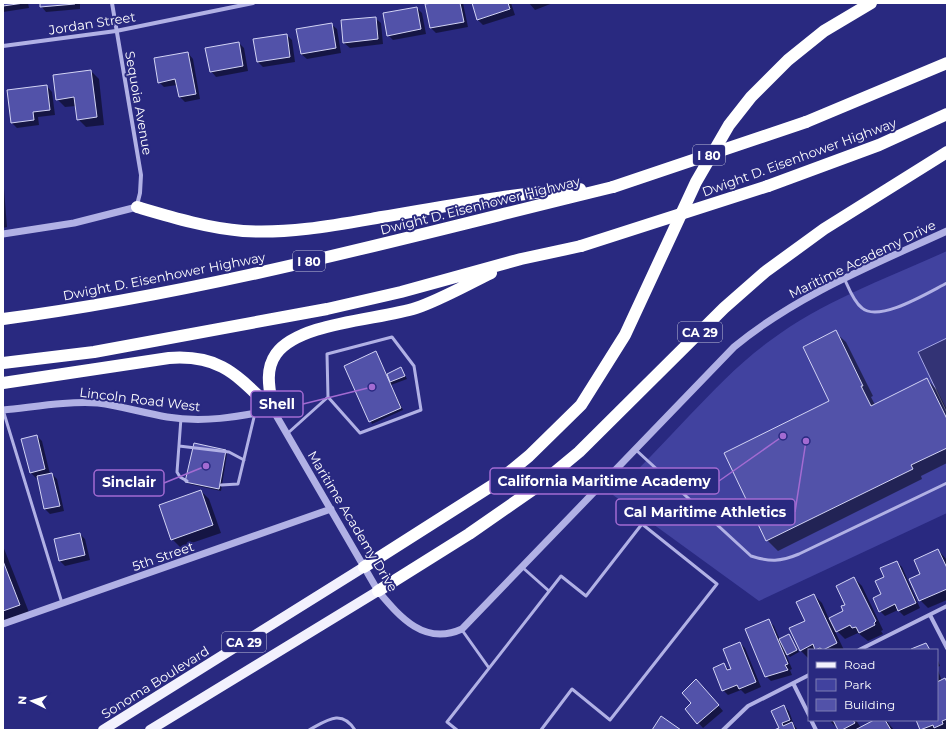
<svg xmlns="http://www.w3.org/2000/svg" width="950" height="733" font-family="Montserrat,sans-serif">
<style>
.green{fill:#41429f}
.water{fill:#333375;stroke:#a5a7e6}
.shadow{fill:#0007}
.building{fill:#5252a9;stroke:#d3d4f5}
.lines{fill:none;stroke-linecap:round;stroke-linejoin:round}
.service{stroke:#b1b1e5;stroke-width:3}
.minor{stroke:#b1b1e5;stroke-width:4}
.tertiary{stroke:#b1b1e5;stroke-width:7}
.primary{stroke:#f2f1fd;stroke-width:10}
.motorway{stroke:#fff;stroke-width:12}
.motorway-bridge{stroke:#fff;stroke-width:12}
.labels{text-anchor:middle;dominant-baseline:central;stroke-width:4;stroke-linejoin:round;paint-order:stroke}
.shield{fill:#292980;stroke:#bfbfd9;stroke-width:1}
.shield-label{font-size:12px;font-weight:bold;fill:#fff}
.street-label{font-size:13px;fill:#fff;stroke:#292980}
.leader{fill:none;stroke:#a36bd2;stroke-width:1.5}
.callout-dot{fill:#a36bd2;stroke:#292980;stroke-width:1.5}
.callout{fill:#292980;stroke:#a36bd2;stroke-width:1.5}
.callout-label{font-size:14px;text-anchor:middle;font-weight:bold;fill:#fff}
</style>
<rect width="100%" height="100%" fill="#292980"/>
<path class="green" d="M947 251V513L759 601 613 495C638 469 664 443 689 416 715 389 740 362 771 340 823 301 888 278 947 251Z"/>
<path class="water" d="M947 338V413L918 352Z"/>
<path class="shadow" d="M3 3H28L29 8 3 12Z
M41 3H80V9L46 12 41 6Z
M438 3H463L468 27 436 33 431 28Z
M473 3H511L515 15 483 25 478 20Z
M529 3H553L535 10Z
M417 8 422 13 426 34 393 40 388 35Z
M375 18 381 23 383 44 350 48 344 43Z
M331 24 337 29 341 53 307 59 301 54Z
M287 35 292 40 295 62 263 67 258 62Z
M239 43 244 48 248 71 216 77 211 71Z
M188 53 193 59 200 99 185 102 180 97 177 85 164 87 159 82Z
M91 71 99 79 104 125 86 127 78 119 76 106 65 107 57 99Z
M47 86 52 92 55 115 38 117 39 125 17 128 12 123Z
M3 102 4 125H3Z
M3 176 7 227 3 228Z
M835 332 846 342 873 396 871 397 875 405 927 379 937 390 947 410V463L921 476 922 479 778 551 767 540 831 402Z
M376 352 387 375 401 368 407 379 391 385 403 410 372 424 345 366Z
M37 436 42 441 50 474H52L57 479 64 511 50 514 45 509 38 477 36 478 31 473Z
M225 451 227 454 221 491 189 484 187 482Z
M201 491 209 499 221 533 180 547 172 539Z
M80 534 85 539 90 560 65 566 60 561Z
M3 546 30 615 3 625Z
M938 550 947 560V600L928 608 920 600 922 574Z
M897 562 902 567 920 608 904 616 898 610 885 616 880 611 885 577Z
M854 578 862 586 883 630 881 631 883 634 868 641 858 633 845 639 837 631 833 622 831 623 844 650H809L808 658 800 650 814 595 822 603 829 619 845 611Z
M768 620 774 626 780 640 789 635 799 652 790 657 785 652 792 669 790 670 792 675 771 681 766 676Z
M740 643 745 648 761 687 745 694 741 690 728 695 723 690 724 665 730 670 732 669Z
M937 658 940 666 937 667Z
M937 668 942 681 945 679 947 682V730H921L917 720H937Z
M702 686 723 711 703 728 686 709 693 703Z
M784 706 789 711 794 725 798 730H776L780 728Z
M829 720H856L861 728 876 720H886L894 730H839L836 725 835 726Z"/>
<path class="building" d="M3 3H24L3 6Z
M40 3H75V4L40 7Z
M433 3H460L464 22 430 28 425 4Z
M472 3H508L510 9 477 20Z
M417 7 421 29 387 36 383 13Z
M376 17 378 39 343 43 341 20Z
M332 23 336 48 301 54 296 29Z
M287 34 290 57 257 62 253 39Z
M239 42 243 66 210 72 205 48Z
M188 52 196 94 179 97 175 79 158 83 154 58Z
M91 70 97 117 77 120 74 97 56 100 53 75Z
M47 85 50 110 33 112 34 120 11 123 7 90Z
M836 330 863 386H861L871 406 927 378 947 419V448L911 465 913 469 766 541 724 453 829 401 803 347Z
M376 351 401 408 369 422 344 366Z
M401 367 405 376 390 382 387 374Z
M37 435 45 469 30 473 21 439Z
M194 443 226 450 219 489 185 482Z
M52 473 60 506 44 509 37 476Z
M201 490 213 525 171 540 159 505Z
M80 533 85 555 59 561 54 539Z
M938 549 947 568V589L919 601 909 579 920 574 914 560Z
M3 561 20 605 3 611Z
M897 561 916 603 898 611 895 604 879 612 873 598 881 594 875 581 884 577 880 568Z
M854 577 876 621 874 623 875 625 859 633 856 627 852 628 850 625 836 632 829 618 843 611 841 606 845 605 836 586Z
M814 594 837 643 823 650 820 648 815 650 813 644 800 651 789 628 805 621 796 602Z
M769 619 788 664 785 665 788 670 765 677 745 629Z
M789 634 797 650 787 655 779 639Z
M740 642 756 682 739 689 737 685 722 691 713 668 724 663 727 670 731 669 723 649Z
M926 643 930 650H911V649Z
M945 678 947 682V719L942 721 943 724 934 728 933 725 920 730 916 720H937V682Z
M696 679 719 705 697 724 685 709 691 703 682 693Z
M784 705 790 720 782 723 783 726 792 722 795 730H774L779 728 771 711Z
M661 716 681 730H652Z
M833 720H853L855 723 842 730H838Z
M874 720H885L891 730H855Z"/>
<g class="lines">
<path class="service" d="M845 280C849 289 854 302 862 308 879 323 929 292 947 283
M392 337 414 366 421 410 360 433 328 397 327 354Z
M3 410 62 603
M181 418 177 472 180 477 187 481
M288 433 328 397
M179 446 229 452 244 460
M636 450 751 556C770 562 780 562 799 554L947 483
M221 485 238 484 255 413
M522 567 549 591
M462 630 489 668
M309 730C326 721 341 708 355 730
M457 730 447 722 561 576 586 596 642 524 717 584 610 720 572 689 541 730"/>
<path class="minor" d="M112 3 141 175 140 193 137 205
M3 46 116 31 253 3
M930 615 947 648
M859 650 947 606
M793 683 809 715
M811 720 816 730
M723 730 748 706 809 675"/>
<path class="tertiary" d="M3 234 74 223 137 207
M3 410C34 407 66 401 98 403 121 406 144 413 167 417 203 423 237 417 273 410L378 591C400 617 424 646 462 629L734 347C797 295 873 265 947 231
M3 624 331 509"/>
<path class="primary" d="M103 730 364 567
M150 730 378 591"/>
<path class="motorway" d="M806 122 947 63
M768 186 879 145 947 114
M137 207C171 217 207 228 243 231 290 234 336 225 382 217 448 206 513 193 580 189
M3 319C209 292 411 236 613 187
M3 363 94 352 327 309 401 292 521 259 581 246
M3 383 169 358C222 354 238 377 273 410
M273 410C270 391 264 371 276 354 299 322 379 320 416 308 440 300 468 284 491 273
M364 567 496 483 529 456 581 405 625 335 696 182 729 125 751 97 788 60 824 31 871 3
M378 591 469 534 538 486 579 452 724 308 765 272 824 229 947 152"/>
<path class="motorway-bridge" d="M613 187 806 122
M581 246 768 186"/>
</g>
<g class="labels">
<g class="shield">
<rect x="693" y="145" width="32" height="20" rx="3"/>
<rect x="293" y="251" width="32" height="20" rx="3"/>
<rect x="678" y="322" width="44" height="20" rx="3"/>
<rect x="222" y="632" width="44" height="20" rx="3"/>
</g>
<g class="shield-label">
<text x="709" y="155">I 80</text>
<text x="309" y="261">I 80</text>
<text x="700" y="332">CA 29</text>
<text x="244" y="642">CA 29</text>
</g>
<g class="street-label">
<text transform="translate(92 23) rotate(-9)">Jordan Street</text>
<text transform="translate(139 103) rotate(80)">Sequoia Avenue</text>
<text transform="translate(799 157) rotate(-20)">Dwight D. Eisenhower Highway</text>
<text transform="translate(480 205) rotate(-14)">Dwight D. Eisenhower Highway</text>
<text transform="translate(862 259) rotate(-26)">Maritime Academy Drive</text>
<text transform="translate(164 276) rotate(-11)">Dwight D. Eisenhower Highway</text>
<text transform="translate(140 399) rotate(7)">Lincoln Road West</text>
<text transform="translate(353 521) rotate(59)">Maritime Academy Drive</text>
<text transform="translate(163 556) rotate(-19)">5th Street</text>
<text transform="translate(155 682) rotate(-32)">Sonoma Boulevard</text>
</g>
</g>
<path class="leader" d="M372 387L303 404M783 436L719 481M206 466L164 483M806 441L795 512"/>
<g class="callout-dot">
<circle cx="372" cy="387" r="4"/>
<circle cx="783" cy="436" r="4"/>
<circle cx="206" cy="466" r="4"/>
<circle cx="806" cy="441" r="4"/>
</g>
<g class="callout">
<rect x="251" y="391" width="52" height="26" rx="4"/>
<rect x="490" y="468" width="229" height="26" rx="4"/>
<rect x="94" y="470" width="70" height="26" rx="4"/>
<rect x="616" y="499" width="179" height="26" rx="4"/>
</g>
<g class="callout-label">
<text x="277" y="409">Shell</text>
<text x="604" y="486">California Maritime Academy</text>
<text x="129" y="487">Sinclair</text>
<text x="705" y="517">Cal Maritime Athletics</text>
</g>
<rect width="950" height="733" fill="none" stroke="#ffffff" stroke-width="8"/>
<rect x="808" y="649" width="130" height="72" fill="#292980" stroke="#7f7fb3"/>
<rect x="816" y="662" width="20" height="6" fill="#f2f1fd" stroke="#7f7fb3"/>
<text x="844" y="669" font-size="12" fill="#ffffff">Road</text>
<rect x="816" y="679" width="20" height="12" fill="#41429f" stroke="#7f7fb3"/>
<text x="844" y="689" font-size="12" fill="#ffffff">Park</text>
<rect x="816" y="699" width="20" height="12" fill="#5252a9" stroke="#7f7fb3"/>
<text x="844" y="709" font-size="12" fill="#ffffff">Building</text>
<g transform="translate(32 701) rotate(275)" stroke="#292980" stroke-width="3" paint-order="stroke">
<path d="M0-3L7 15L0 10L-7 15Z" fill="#ffffff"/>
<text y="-6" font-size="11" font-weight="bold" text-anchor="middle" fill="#ffffff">N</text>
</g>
</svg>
